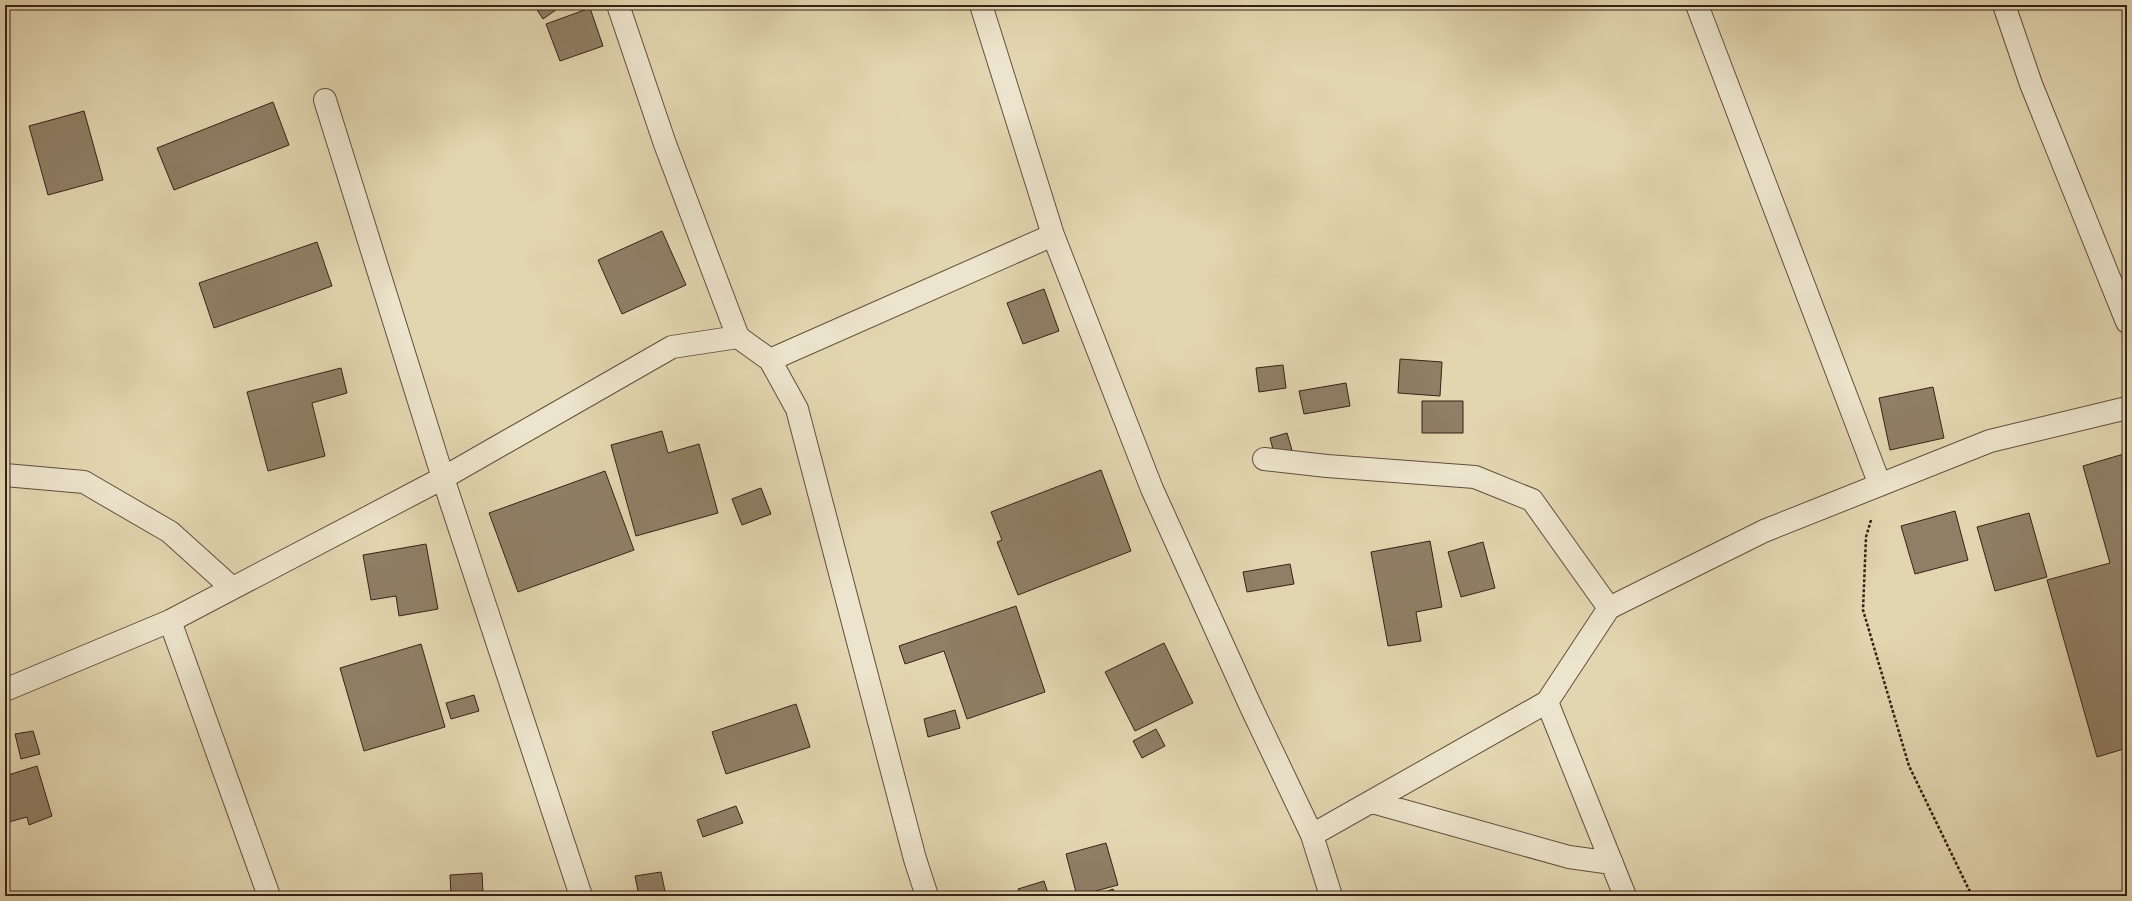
<svg xmlns="http://www.w3.org/2000/svg" width="2132" height="901" font-family="'Libre Bodoni',serif">
<style>
.building{fill:#907f66;stroke:#372116}
.lines{fill:none;stroke-linecap:round;stroke-linejoin:round}
.minor-casing{stroke:#624e3c;stroke-width:24}
.path{stroke:#372116;stroke-width:2.5;stroke-dasharray:3 2;stroke-linecap:butt}
.minor{stroke:#ece4cc;stroke-width:22}
</style>
<rect width="100%" height="100%" fill="#e2d6b0"/>
<filter id="stains"><feTurbulence type="fractalNoise" baseFrequency=".005" numOctaves="4"/><feColorMatrix values="0 0 0 0 .2 0 0 0 0 .09 0 0 0 0 .02 0 0 0 .5 -.17"/></filter>
<radialGradient id="worn" r=".72"><stop offset=".6" stop-color="#630" stop-opacity="0"/><stop offset="1" stop-color="#630" stop-opacity=".3"/></radialGradient>
<path class="building" d="M534 5H563L543 19Z
M590 8 603 46 560 61 546 24Z
M273 102 289 145 174 190 157 148Z
M84 111 103 180 48 195 29 126Z
M662 231 686 285 622 314 598 260Z
M317 242 332 286 214 328 199 283Z
M1044 289 1059 331 1023 344 1007 303Z
M1400 359 1442 362 1440 396 1398 393Z
M1283 365 1286 388 1259 392 1256 368Z
M341 368 347 393 312 403 325 456 268 471 247 392Z
M1346 383 1350 406 1304 414 1299 391Z
M1933 387 1944 438 1890 450 1879 398Z
M1422 401H1463V433H1422Z
M662 431 668 453 699 444 718 513 636 536 611 445Z
M1287 433 1296 464 1278 469 1270 438Z
M2127 453V748L2097 757 2047 580 2110 563 2083 466Z
M1101 470 1131 551 1018 595 997 542 1002 540 991 512Z
M605 471 634 550 518 592 489 513Z
M761 488 771 514 742 525 732 499Z
M1955 511 1968 560 1915 574 1901 526Z
M2029 513 2047 577 1995 591 1977 527Z
M1430 541 1442 607 1416 612 1421 641 1388 646 1371 552Z
M1483 542 1495 588 1461 597 1448 552Z
M426 544 438 609 399 616 396 596 371 600 363 555Z
M1290 564 1294 584 1247 592 1243 572Z
M1016 606 1045 692 967 719 944 651 905 664 899 646Z
M1164 643 1193 703 1135 731 1105 672Z
M421 644 445 727 364 751 340 668Z
M474 695 479 711 451 719 446 703Z
M796 704 810 747 726 774 712 732Z
M955 710 960 728 928 737 924 719Z
M1156 729 1165 746 1142 758 1133 741Z
M33 731 40 754 21 759 15 734Z
M37 766 52 816 29 825 27 817 5 823V776Z
M736 806 743 823 703 837 697 820Z
M1106 843 1118 885 1077 896 1066 854Z
M661 872 666 896H639L635 876Z
M482 873 483 893 451 895 450 875Z
M1044 881 1049 896H1020L1018 889Z
M1113 889 1116 896H1095Z"/>
<g class="lines">
<g class="minor-casing">
<path id="minor" d="M618 5 665 144 738 337
M981 5 1053 235 1152 489 1251 707 1312 835 1331 896
M1697 5 1880 485
M2004 5 2031 84 2127 322
M325 100 443 478 581 896
M770 360 1053 235
M1264 459 1327 466 1475 477 1532 500 1609 608
M5 475 84 482 170 532 232 588
M170 621 269 896
M5 690 170 621 443 478 672 347 738 337 770 360 797 409 915 859 927 896
M1547 702 1625 896
M1372 802 1569 857 1612 863
M1312 835 1547 702 1609 608 1764 531 1990 441 2127 408"/>
</g>
<path class="path" d="M1871 520 1866 537 1863 610 1909 766 1972 896"/>
<use href="#minor" class="minor"/>
</g>
<rect width="2132" height="901" fill="none" stroke="#e2d6b0" stroke-width="20"/>
<rect x="6" y="6" width="2120" height="889" fill="none" stroke="#372116" stroke-width="2"/>
<rect x="10" y="10" width="2112" height="881" fill="none" stroke="#372116"/>
<rect width="100%" height="100%" filter="url(#stains)"/>
<rect width="100%" height="100%" fill="url(#worn)"/>
</svg>
